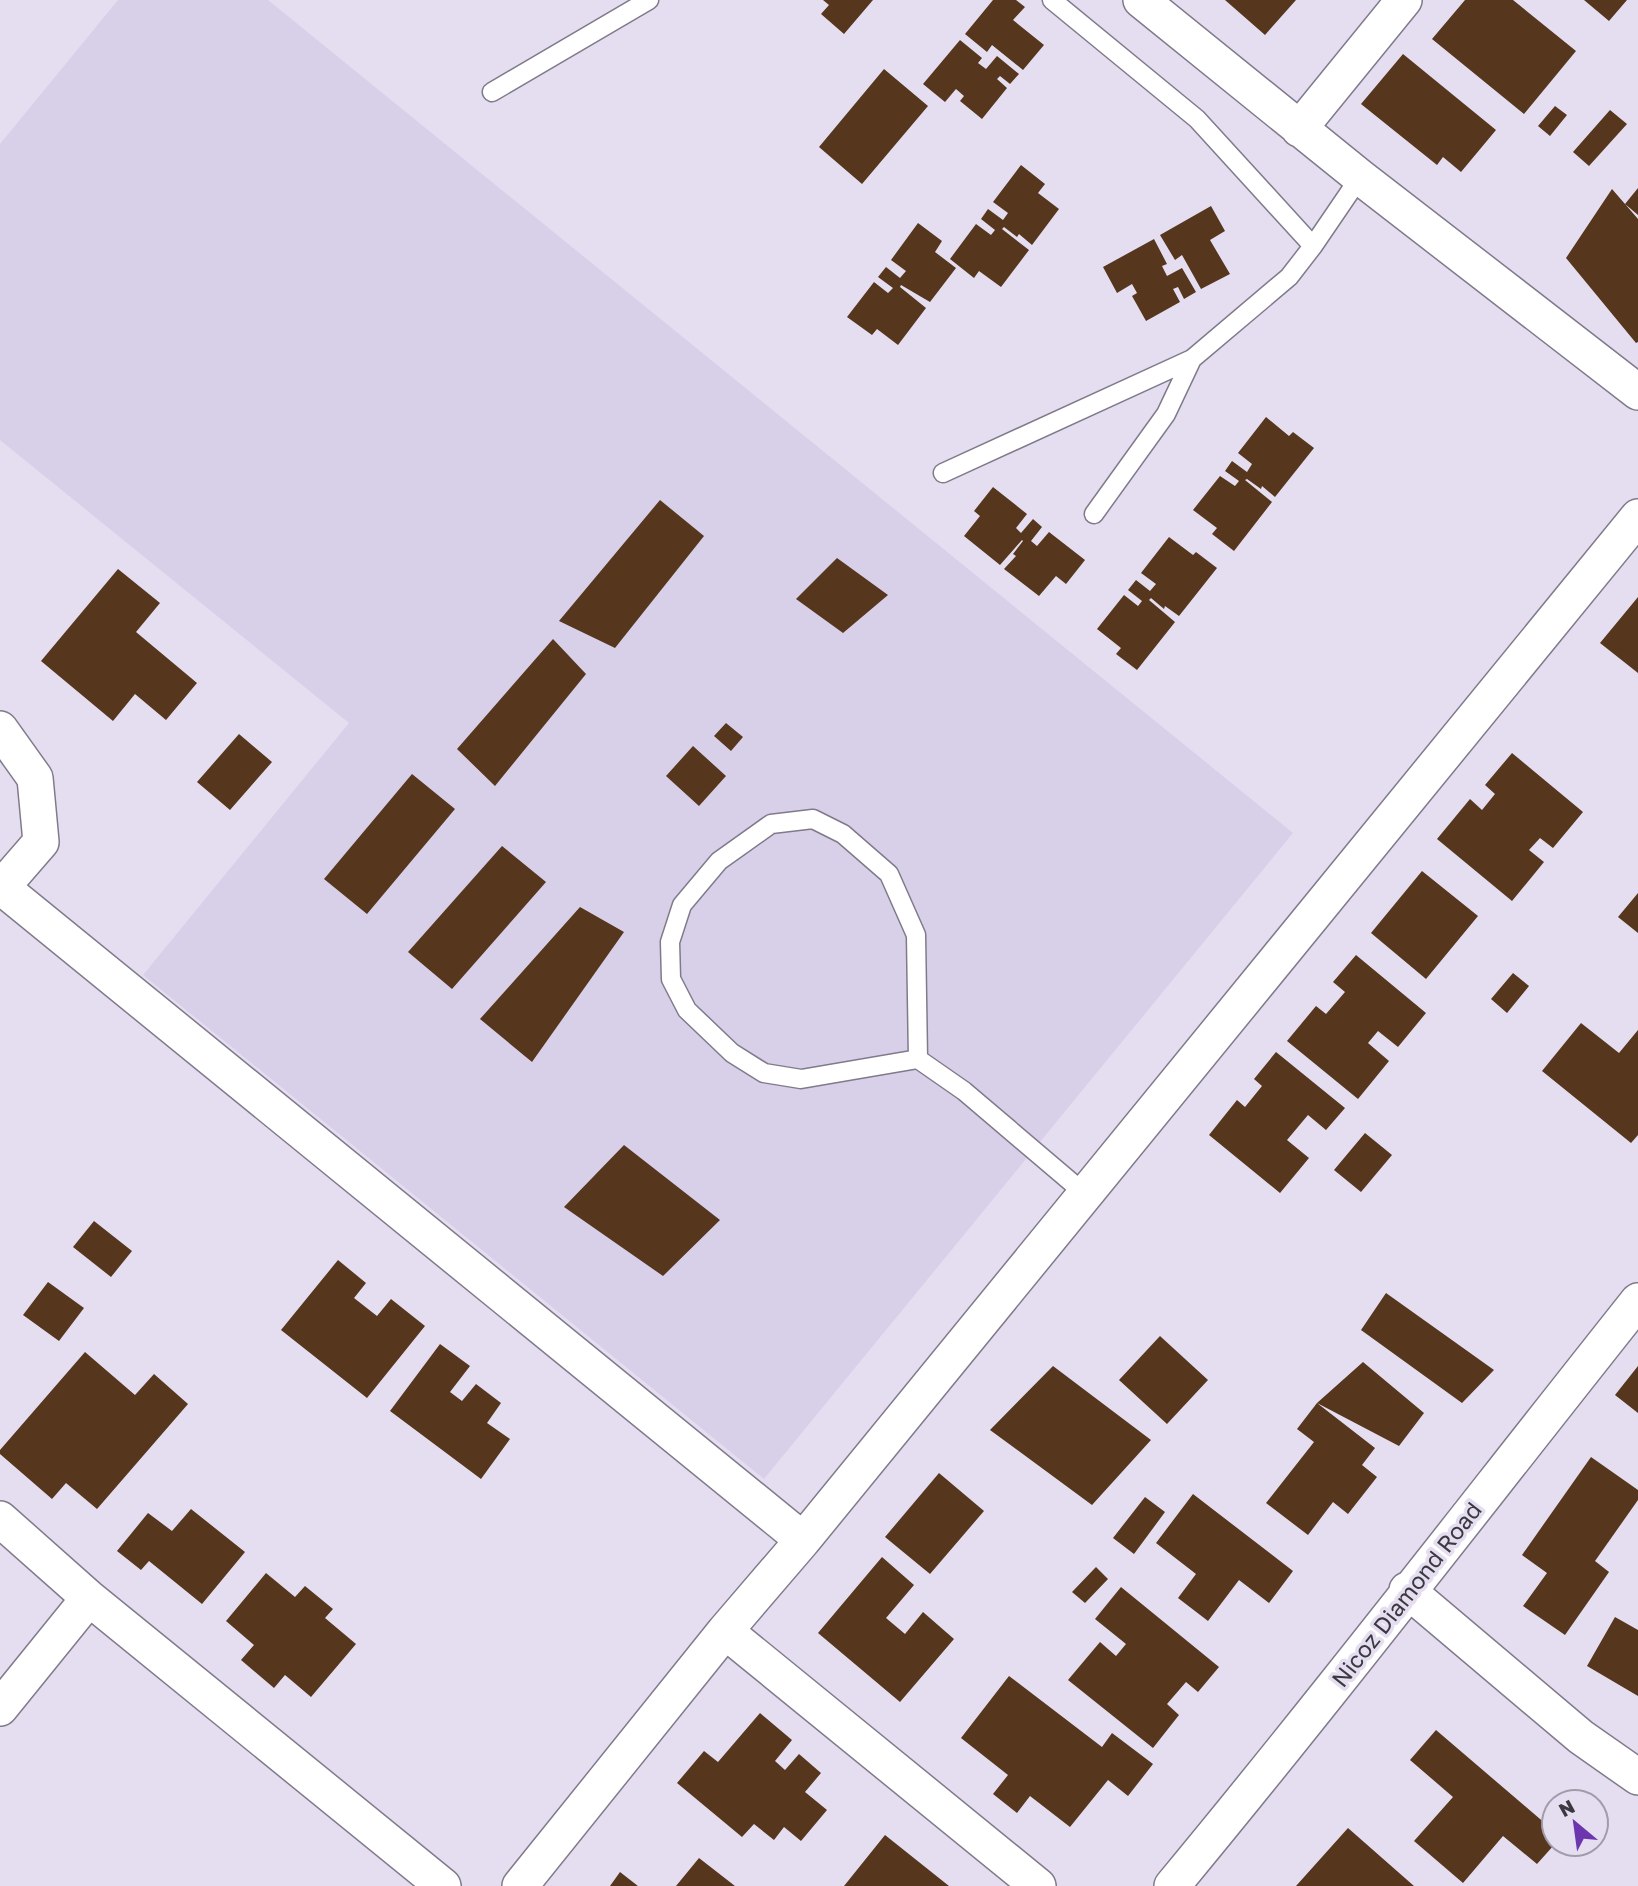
<svg xmlns="http://www.w3.org/2000/svg" width="1638" height="1886" font-family="'Golos Text',sans-serif">
<style>
.built{fill:#d8d0e9}
.building{fill:#56361c}
.lines{fill:none;stroke-linecap:round;stroke-linejoin:round}
.lane-casing{stroke:#807a8a;stroke-width:21}
.street-casing{stroke:#807a8a;stroke-width:38}
.lane{stroke:#fff;stroke-width:18}
.street{stroke:#fff;stroke-width:35}
.labels{text-anchor:middle;dominant-baseline:central;stroke-width:7;stroke-linejoin:round;paint-order:stroke}
.street-label{font-size:23px;fill:#3b3940;stroke:#e5def1}
</style>
<rect width="100%" height="100%" fill="#e5def1"/>
<path class="built" d="M118 0H268L1293 833 764 1479 143 975 349 723 0 440V144Z"/>
<path class="building" d="M823 0H873L844 34 821 14 829 5Z
M993 0H1016L1025 7 1013 20 1044 45 1023 70 992 45 987 52 965 34Z
M1225 0H1296L1265 35Z
M1465 0H1513L1576 51 1524 114 1432 39Z
M1584 0H1627L1609 21Z
M960 40 982 58 978 63 986 69 997 56 1019 74 1010 84 1000 76 997 79 1007 88 982 119 960 101 964 96 956 89 945 102 923 84Z
M1403 54 1496 130 1461 172 1443 157 1437 165 1361 104Z
M884 69 928 106 862 184 819 147Z
M1555 106 1567 115 1550 136 1538 126Z
M1610 110 1627 124 1589 166 1573 152Z
M1021 165 1045 184 1038 193 1059 209 1032 245 1019 234 1017 237 1004 227 1002 229 1029 250 1001 287 979 271 974 278 950 259 976 224 991 235 995 230 981 219 988 209 1003 220 1008 213 993 202Z
M1638 188V215L1625 204Z
M1612 189 1638 219V342L1636 343 1566 258Z
M1211 206 1225 231 1210 240 1230 274 1201 289 1182 255 1175 260 1160 235Z
M918 223 942 241 935 252 956 268 930 302 901 285 900 287 926 308 898 345 877 329 872 335 847 317 874 282 888 293 893 288 878 277 886 267 900 278 906 271 891 260Z
M1154 239 1167 264 1162 266 1167 276 1182 268 1196 292 1184 299 1178 287 1173 289 1180 302 1146 321 1132 296 1137 293 1132 284 1117 293 1103 267Z
M1266 417 1289 436 1293 432 1314 448 1275 497 1262 486 1261 489 1247 479 1245 480 1272 502 1234 551 1212 534 1217 528 1193 510 1220 476 1235 486 1239 481 1225 471 1232 461 1247 472 1252 464 1238 453Z
M993 487 1027 514 1016 528 1021 533 1033 519 1042 527 1031 541 1037 546 1049 532 1085 560 1066 584 1056 576 1039 596 1004 569 1016 556 1013 554 1023 541 1022 540 1000 565 964 536 980 516 974 511Z
M660 500 704 536 615 648 559 621Z
M1169 537 1193 555 1196 552 1217 568 1179 616 1165 606 1164 609 1151 598 1149 600 1175 622 1137 670 1116 654 1121 648 1097 629 1124 595 1138 606 1142 601 1128 590 1136 580 1150 591 1156 584 1141 573Z
M837 558 888 595 843 633 796 599Z
M118 569 160 603 136 632 197 683 166 720 135 694 113 721 41 661Z
M1638 597V673L1600 643Z
M553 639 586 674 495 786 457 749Z
M726 723 743 737 731 751 714 736Z
M239 734 272 762 230 810 197 782Z
M693 746 726 776 699 806 666 776Z
M1512 753 1583 812 1553 848 1540 838 1529 850 1544 862 1512 901 1437 839 1470 799 1482 810 1495 794 1485 785Z
M412 774 455 809 367 914 324 879Z
M502 846 546 882 452 989 408 952Z
M1422 871 1478 916 1426 979 1371 933Z
M1638 893V933L1618 917Z
M580 907 624 932 532 1062 480 1019Z
M1356 955 1426 1013 1398 1047 1378 1031 1368 1043 1389 1061 1358 1099 1287 1041 1316 1006 1326 1014 1345 992 1333 982Z
M1513 973 1529 986 1507 1013 1491 999Z
M1581 1023 1619 1053 1638 1030V1135L1631 1143 1542 1071Z
M1276 1052 1345 1108 1326 1130 1308 1115 1287 1140 1309 1158 1280 1193 1209 1135 1237 1100 1245 1107 1262 1086 1254 1079Z
M1365 1133 1392 1155 1361 1192 1334 1170Z
M624 1145 720 1220 663 1276 564 1207Z
M94 1221 132 1251 111 1277 73 1247Z
M338 1260 366 1283 354 1298 377 1316 391 1299 425 1326 367 1398 281 1330Z
M48 1282 84 1308 59 1341 23 1315Z
M1386 1293 1494 1370 1462 1403 1361 1330Z
M1160 1336 1208 1380 1167 1424 1119 1380Z
M440 1344 470 1366 450 1392 462 1401 476 1384 501 1403 487 1423 510 1439 481 1479 390 1411Z
M85 1352 135 1395 154 1374 188 1404 97 1509 66 1483 52 1499 0 1454V1450Z
M1363 1362 1424 1413 1399 1446 1317 1403 1375 1448 1362 1465 1377 1477 1348 1514 1333 1502 1308 1535 1266 1503 1314 1442 1297 1429 1317 1403Z
M1053 1366 1151 1440 1092 1505 990 1430Z
M1638 1366V1413L1615 1395Z
M1591 1457 1638 1490V1500L1595 1561 1609 1572 1565 1635 1523 1606 1547 1573 1522 1555Z
M939 1473 984 1511 930 1574 885 1537Z
M1193 1494 1293 1571 1269 1603 1239 1580 1208 1621 1178 1598 1196 1574 1156 1543Z
M1145 1497 1165 1512 1134 1554 1113 1538Z
M191 1509 245 1552 202 1604 149 1561 141 1570 117 1551 148 1513 172 1531Z
M882 1557 914 1585 886 1618 905 1634 923 1612 954 1639 900 1702 818 1633Z
M1096 1567 1108 1579 1085 1603 1072 1592Z
M266 1573 295 1597 305 1586 333 1609 325 1618 356 1644 311 1697 285 1675 274 1688 241 1660 254 1645 226 1621Z
M1121 1587 1219 1667 1198 1692 1186 1682 1167 1704 1179 1715 1153 1748 1068 1680 1100 1642 1116 1656 1126 1644 1095 1619Z
M1615 1617 1638 1630V1696L1587 1666Z
M1009 1676 1102 1747 1112 1733 1153 1764 1128 1796 1108 1780 1070 1827 1030 1796 1017 1813 993 1794 1008 1775 961 1738Z
M760 1713 792 1740 775 1761 785 1770 799 1754 821 1773 805 1792 827 1810 801 1841 784 1827 774 1840 754 1824 742 1837 677 1783 704 1751 718 1762Z
M1436 1730 1554 1831V1845L1537 1864 1503 1836 1463 1883 1414 1841 1453 1797 1410 1760Z
M1348 1828 1414 1886H1296Z
M885 1835 949 1886H844Z
M699 1858 735 1886H676Z
M620 1872 638 1886H610Z"/>
<g class="lines">
<g class="lane-casing">
<path id="lane" d="M1052 0 1197 119 1313 246
M492 92 649 0
M943 473 1192 359 1289 277 1313 246 1360 177
M1094 514 1166 414 1192 359
M918 1059 801 1079 764 1073 732 1053 687 1010 671 979 670 942 682 905 719 861 771 824 813 819 843 834 889 874 916 935 918 1059 964 1091 1084 1193"/>
</g>
<g class="street-casing">
<path id="street" d="M1141 0 1360 177 1638 392
M1299 129 1404 0
M0 729 35 778 41 842 2 887
M0 886 803 1540
M0 1519 89 1598 443 1886
M1407 1590 1581 1737 1638 1777
M725 1631 1038 1886
M0 1708 89 1598
M520 1886 725 1631 803 1540 1638 517
M1172 1886C1331 1694 1483 1496 1638 1301"/>
</g>
<use href="#lane" class="lane"/>
<use href="#street" class="street"/>
</g>
<g class="labels">
<g class="street-label">
<text transform="translate(1406 1594) rotate(-52)">Nicoz Diamond Road</text>
</g>
</g>
<g transform="translate(1575 1823) rotate(331)"><circle r="33" fill="#e5def1" stroke="#a19caa" stroke-width="2"/>
<path d="M0-5L12 26L0 18L-12 26Z" fill="#6c37ae"/>
<text y="-10" font-size="19" font-weight="bold" text-anchor="middle" fill="#3b3940">N</text>
</g>
</svg>
